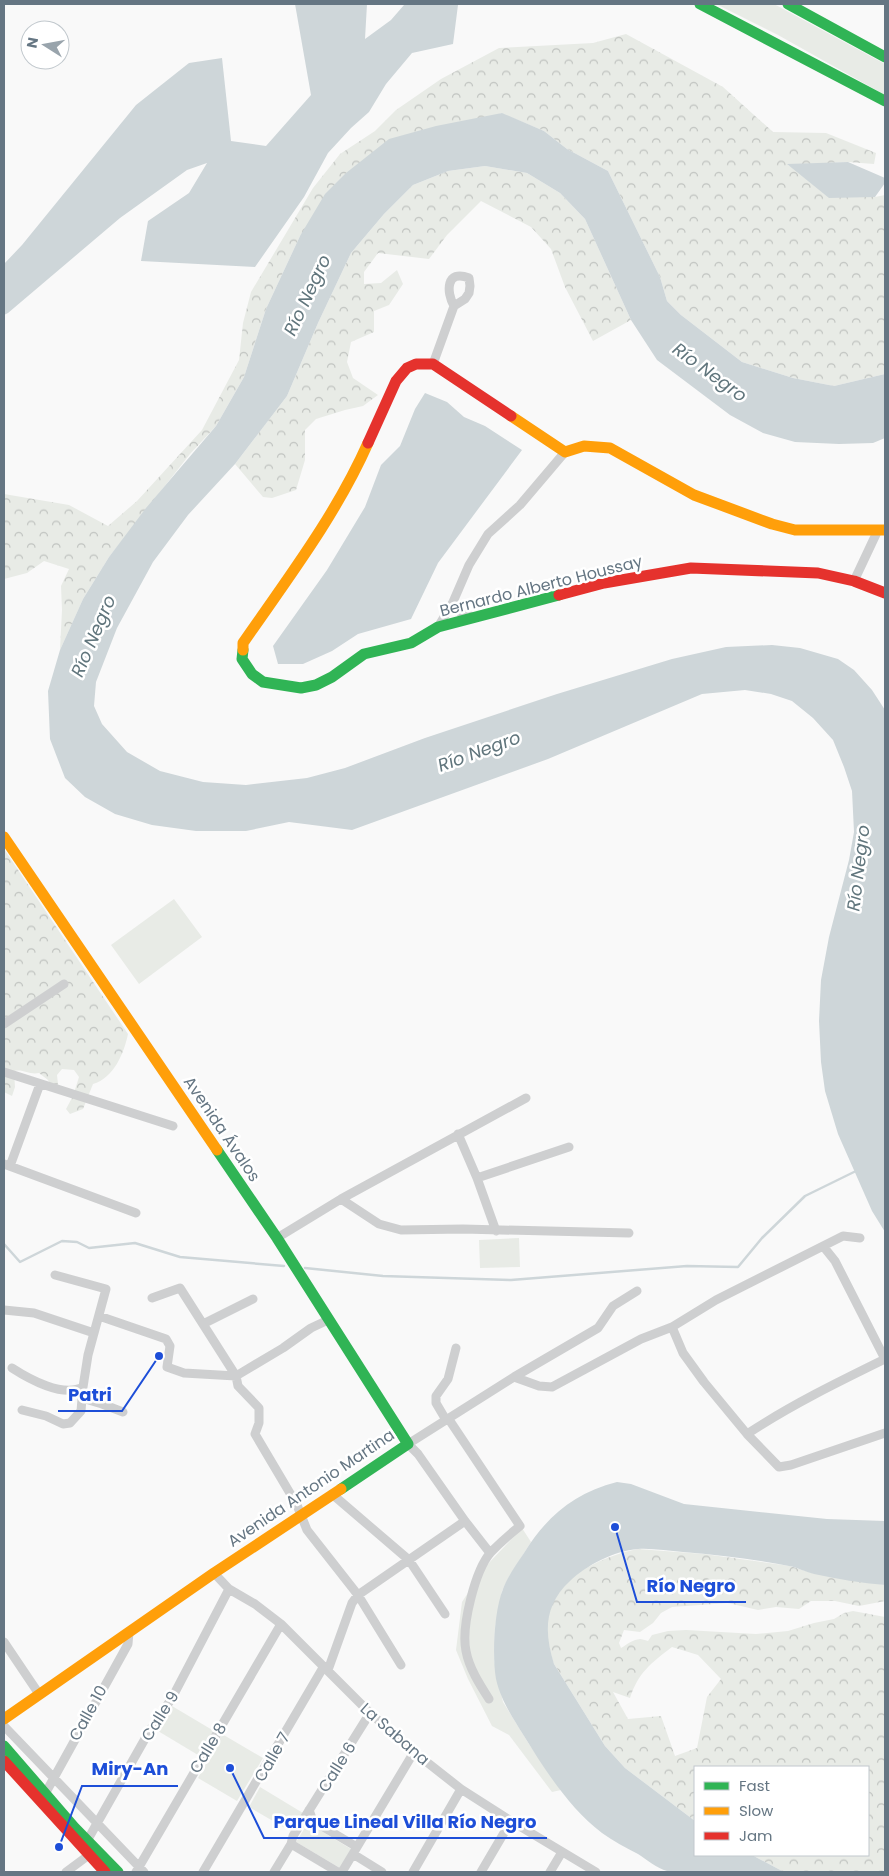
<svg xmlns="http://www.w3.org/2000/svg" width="889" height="1876" font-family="Poppins,sans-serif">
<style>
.forest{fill:url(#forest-crowns);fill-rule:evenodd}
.park{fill:#e8ebe6}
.water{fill:#ced6d9}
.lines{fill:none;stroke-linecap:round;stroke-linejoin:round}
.stream{stroke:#ced6d9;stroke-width:2.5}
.street{stroke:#cecfd0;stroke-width:9}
.fast{stroke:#30b455;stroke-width:11}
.slow{stroke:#ff9f0a;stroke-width:11}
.jam{stroke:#e5322d;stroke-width:11}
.labels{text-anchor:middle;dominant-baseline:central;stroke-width:5;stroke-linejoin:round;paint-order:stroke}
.street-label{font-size:16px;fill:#657683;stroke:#fff}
.water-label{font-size:18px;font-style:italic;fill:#60757c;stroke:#fff}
.leader{fill:none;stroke:#1d4ed8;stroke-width:2}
.callout-dot{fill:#1d4ed8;stroke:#fff;stroke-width:2}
.callout-label{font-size:18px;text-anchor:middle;font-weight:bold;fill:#1d4ed8;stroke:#fff;stroke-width:5;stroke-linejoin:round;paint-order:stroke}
</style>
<defs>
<pattern id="forest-crowns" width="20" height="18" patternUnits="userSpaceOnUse" patternTransform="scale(1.25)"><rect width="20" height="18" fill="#e8ebe6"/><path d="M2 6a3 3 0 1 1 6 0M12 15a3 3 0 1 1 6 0" fill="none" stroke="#c0c3c0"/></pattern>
</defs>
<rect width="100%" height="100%" fill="#f9f9f9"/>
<path class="forest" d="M626 34 723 87 773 132 826 133 876 153 874 164 848 162 788 165 875 197 885 195V374L834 386 793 378 742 362 681 315 667 301 660 277 608 171 567 149 544 131 501 113 300 236 266 309 244 377 216 426 190 454 109 557 83 599 60 650 62 610 61 586 69 569 44 561 27 573 4 579V494L69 505 108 526 137 501 202 430 239 360 243 323 251 292 313 188 340 154 375 131 396 110 441 79 499 48 593 43Z
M485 166 527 173 560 193 585 219 631 320 593 341 565 287 551 249 531 227 481 201 447 235 429 259 378 253 364 272V284L381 283 397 270 403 284 389 305 374 311V332L351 342 347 362 353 378 378 395 363 406 345 410 316 419 305 430V460L296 490 272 498 263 497 235 464 287 396 318 323 351 253 384 214 413 185 448 171Z
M4 849 128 1034C124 1053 114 1078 93 1084L83 1109 70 1114 66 1109 73 1096 79 1077 74 1070 62 1069 57 1075 58 1084 53 1090 48 1080 39 1073C29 1075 24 1069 14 1071L15 1087 12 1096 4 1092Z
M638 1549 704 1554 790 1566 812 1573 885 1585V1601L859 1606 835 1601H811L799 1609 776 1607 758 1610 728 1603 672 1607 661 1613 653 1623 640 1632 624 1630 619 1643 621 1648C631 1642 636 1636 648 1641L652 1635 668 1631 686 1630 756 1634 788 1631 814 1623 834 1619 844 1613 853 1611 885 1617V1872H784L752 1855H868V1767H695V1821L625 1768 605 1746 554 1664C548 1646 544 1625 550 1607 561 1574 607 1555 638 1549ZM672 1647 698 1655 721 1679 707 1697 697 1748 675 1756 661 1716 628 1719 613 1692 630 1698C638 1673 651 1663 672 1647Z"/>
<path class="park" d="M716 4H774L885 64V95L778 35Z
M174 899 202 937 139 984 111 945Z
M519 1238 520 1267 480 1268 479 1240Z
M522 1528 531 1542 509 1577 502 1591 495 1627 494 1660 503 1702 529 1744 561 1790 552 1792 509 1735 492 1726 468 1679 456 1650 462 1602 485 1567Z
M172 1706 214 1731 198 1755 158 1731Z
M222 1734 263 1758 237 1801 198 1778Z
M260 1787 303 1813 292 1832 249 1807Z
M308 1823 351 1849 340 1868 296 1842Z"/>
<path class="water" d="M295 4H367L365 39 391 20 404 5 456 4 458 5 453 44 412 53 386 84 369 112 351 128 328 153 304 197 255 267 141 261 148 221 189 193 207 163 187 170 120 218 8 313 4 315V264L22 245 136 105 189 63 222 58 231 141 266 146 311 95Z
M502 113 544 131 567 149 608 171 660 277 667 301 681 315 742 362 793 378 834 386 885 374V438L873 443 839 444 795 442 763 433 730 415 657 360 631 320 585 219 560 193 527 173 485 166 448 171 413 185 384 214 351 253 318 323 287 396 235 464 188 515 153 562 117 628 96 682 94 706 102 724 127 752 160 771 203 782 246 785 307 778 345 768 425 738 557 694 672 659 726 647 772 645 800 648 838 659 854 670 872 690 885 710V1232L872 1211 838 1134 825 1091 821 1062 819 1021 821 980 829 937 849 860 854 832 852 791 844 767 833 740 813 718 792 701 771 694 745 690 702 694 548 759 352 830 289 822 246 831H196L152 825 115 814 85 797 65 778 50 739 48 691 60 650 83 599 109 557 146 508 216 426 244 377 266 309 300 236 325 194 346 173 389 139 436 126Z
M848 162 885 178V183L875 197 829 198 787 164Z
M425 393 447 402 464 417 485 426 522 450 438 563 411 619 358 634 332 651 303 664H278L273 646 327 570 365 507 381 465 400 446 415 409Z
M617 1482 631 1484 684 1504 827 1519 885 1521V1585C862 1583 837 1579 814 1574 805 1572 797 1567 789 1566 754 1559 718 1555 683 1552 668 1551 652 1548 638 1549 614 1551 587 1565 570 1581 544 1605 544 1632 554 1664L605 1746 625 1768 695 1821V1855H752L784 1872C755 1872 726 1872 697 1872 688 1872 675 1875 667 1871 657 1868 647 1860 638 1854 626 1848 613 1841 602 1833 570 1809 545 1770 524 1736 513 1718 501 1701 496 1679 492 1656 494 1611 503 1589 508 1576 516 1565 524 1553 547 1516 574 1493 617 1482Z"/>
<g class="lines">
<path class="stream" d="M4 1244 20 1262 62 1241 77 1242 89 1248 135 1243 180 1257 284 1266
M305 1268 383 1276 511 1280 687 1266 738 1267 762 1238 805 1196 856 1171"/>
<path class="street" d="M433 364 454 306 465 299 469 293 470 286 469 278C446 269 446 292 454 306
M854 581 878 530
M453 602C457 613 463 614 473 617
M438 627 453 602 469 565 488 534 520 505 565 452
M4 1024 64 984
M4 1072 173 1126
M458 1134 477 1178 496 1231
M4 1164 136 1213
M10 1166 40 1084
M477 1178 569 1147
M341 1199 379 1224 401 1230 463 1229 629 1233
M277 1238 341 1199 526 1098
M823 1246 835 1261 885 1359
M152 1298 180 1288 236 1376 238 1386 259 1408V1423L255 1434 297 1505 307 1530 358 1595 401 1665
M4 1310 34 1313 94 1333
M99 1316 166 1339 170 1346 167 1367 184 1373 236 1376 283 1348 311 1328 328 1320
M203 1324 253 1299
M672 1327 683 1353 704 1382 747 1434 779 1467 791 1465 885 1433
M12 1368C29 1379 63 1398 83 1387
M514 1377 539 1386 552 1387 641 1339 672 1327 716 1300 843 1236 860 1238
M82 1398 102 1404 123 1412
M22 1410 46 1416 63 1424 70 1423 81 1411 83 1387 88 1355 106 1289 55 1275
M448 1418 520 1526C510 1534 500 1543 491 1552 475 1570 461 1627 466 1651 469 1668 480 1685 489 1699
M446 1420 436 1403V1396L448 1379 456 1348
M747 1434C791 1405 838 1382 885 1359
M332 1494 409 1560 445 1614
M490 1553 465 1521 418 1454 408 1444 514 1377 598 1328 613 1306 637 1291
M214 1573 229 1589 255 1604 281 1624 370 1713 414 1752 461 1789 511 1821 596 1872
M4 1642 39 1694
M328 1670 352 1603 358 1595 465 1521
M4 1726 144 1872
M45 1794 128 1644 129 1632
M309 1810 313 1821 357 1847
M87 1841 150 1730 172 1698 229 1589
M291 1844 338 1872
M353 1854 382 1872
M66 1872 93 1852
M136 1872 281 1624
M203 1872 324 1666
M274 1872 291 1844 293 1836 370 1713
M342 1872 414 1752
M413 1872 461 1789
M481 1872 511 1821
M550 1872 562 1852"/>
<path class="fast" d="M700 4 885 101
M788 4 885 57
M243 650 242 659 252 674 263 682 301 688 316 685 332 677 364 654 411 643 438 627 559 595
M217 1150 277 1238 408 1444 341 1489
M4 1746 74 1827 118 1872"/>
<path class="slow" d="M511 416 565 452 584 446 610 448 694 495 772 524 795 530H885
M243 650V643C288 578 336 515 368 443
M4 837 217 1150
M4 1719 214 1573 341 1489"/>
<path class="jam" d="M368 443 396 381 407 368 416 364H433L511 416
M559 595 604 583 691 568 818 573 854 581 885 593
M4 1761 105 1872"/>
</g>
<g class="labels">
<g class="street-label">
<text transform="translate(541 586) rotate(-14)">Bernardo Alberto Houssay</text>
<text transform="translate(222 1129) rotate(56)">Avenida Ávalos</text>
<text transform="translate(311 1488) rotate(-34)">Avenida Antonio Martina</text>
<text transform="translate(88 1713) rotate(-61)">Calle 10</text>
<text transform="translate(160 1716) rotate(-58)">Calle 9</text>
<text transform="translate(395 1734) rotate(41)">La Sabana</text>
<text transform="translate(208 1748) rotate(-59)">Calle 8</text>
<text transform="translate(272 1757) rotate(-60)">Calle 7</text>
<text transform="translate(337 1767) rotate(-58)">Calle 6</text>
</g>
<g class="water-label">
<text transform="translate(307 295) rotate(-65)">Río Negro</text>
<text transform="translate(710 372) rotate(36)">Río Negro</text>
<text transform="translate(93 636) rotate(-67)">Río Negro</text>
<text transform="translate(479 751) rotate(-20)">Río Negro</text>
<text transform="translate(858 868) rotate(-83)">Río Negro</text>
</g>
</g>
<path class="leader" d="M159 1356L122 1411H58M615 1527L637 1602H746M59 1847L82 1786H178M230 1768L264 1838H547"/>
<g class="callout-dot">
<circle cx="159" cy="1356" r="5"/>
<circle cx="615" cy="1527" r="5"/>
<circle cx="59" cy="1847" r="5"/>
<circle cx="230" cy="1768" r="5"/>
</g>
<g class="callout-label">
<text x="90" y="1401">Patri</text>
<text x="691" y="1592">Río Negro</text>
<text x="130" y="1775">Miry-An</text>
<text x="405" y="1828">Parque Lineal Villa Río Negro</text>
</g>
<rect width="889" height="1876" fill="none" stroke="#657683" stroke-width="10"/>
<rect x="694" y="1766" width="175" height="90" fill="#ffffff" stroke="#c1c8cd"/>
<rect x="704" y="1782" width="25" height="8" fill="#30b455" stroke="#c1c8cd"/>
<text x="739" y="1791" font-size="15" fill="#657683">Fast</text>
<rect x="704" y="1807" width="25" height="8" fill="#ff9f0a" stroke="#c1c8cd"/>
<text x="739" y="1816" font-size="15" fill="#657683">Slow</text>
<rect x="704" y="1832" width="25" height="8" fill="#e5322d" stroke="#c1c8cd"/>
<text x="739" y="1841" font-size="15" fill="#657683">Jam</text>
<g transform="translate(45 45) rotate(281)"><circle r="24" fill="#ffffff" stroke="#c1c8cd"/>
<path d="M0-4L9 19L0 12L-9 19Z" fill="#99a4ac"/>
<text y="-8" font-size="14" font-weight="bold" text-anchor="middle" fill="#657683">N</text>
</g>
</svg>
